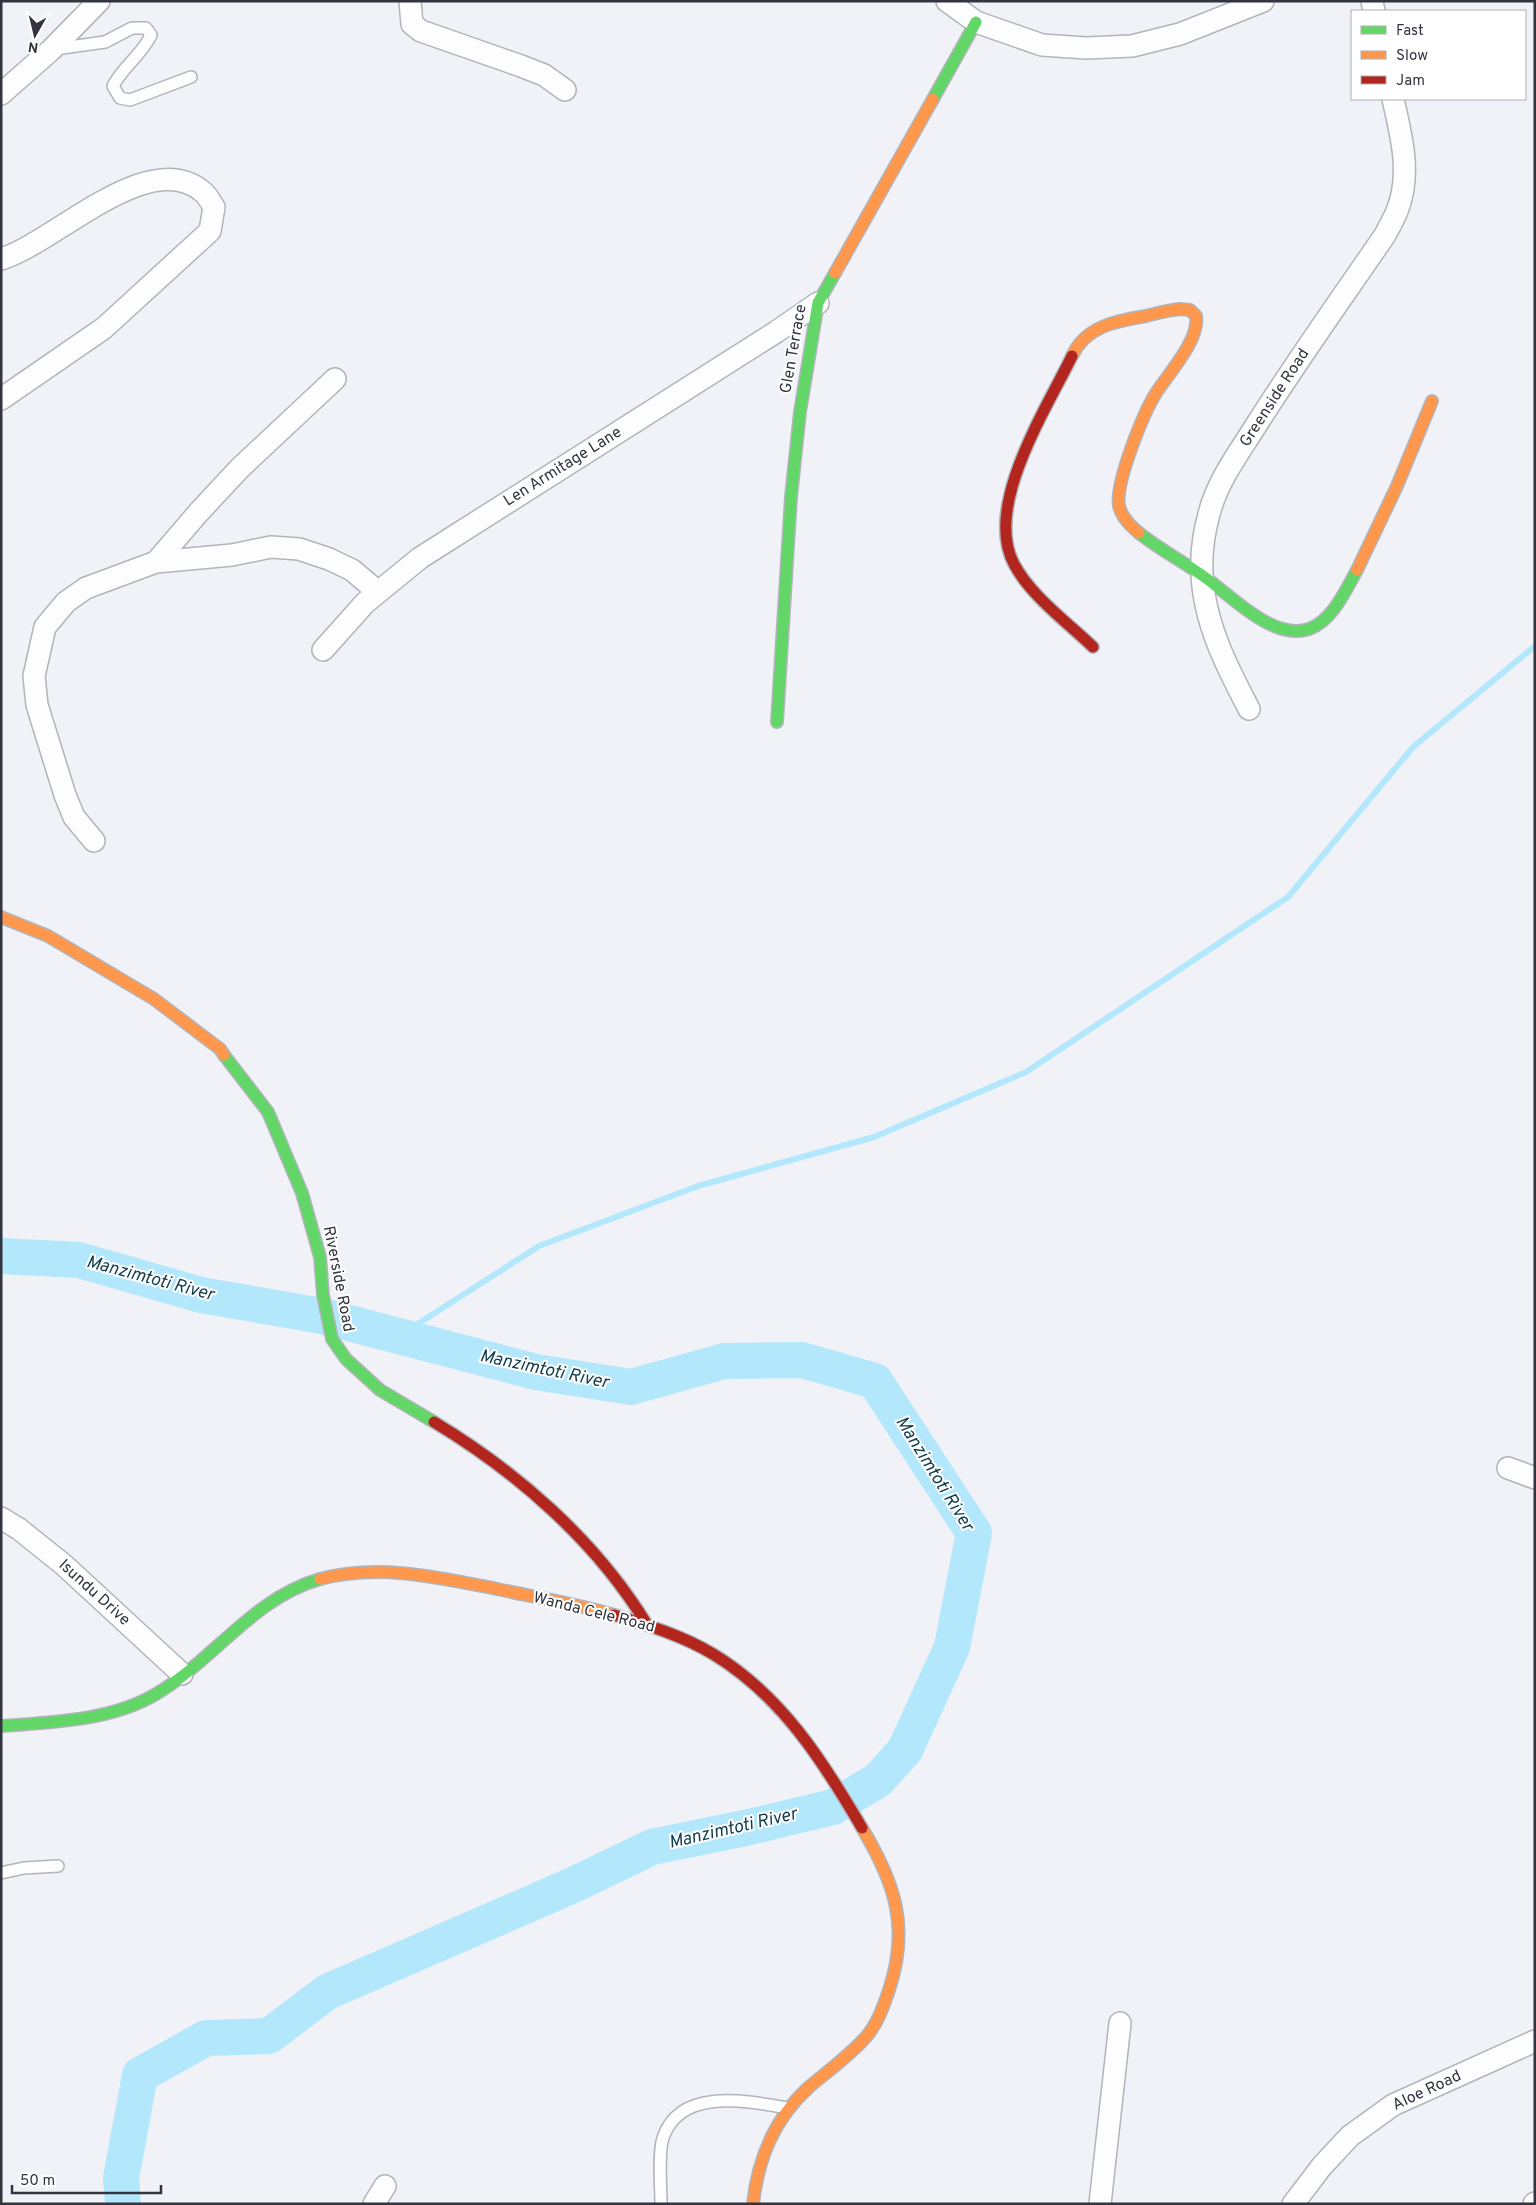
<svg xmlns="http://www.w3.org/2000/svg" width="1536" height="2205" font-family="Overpass,sans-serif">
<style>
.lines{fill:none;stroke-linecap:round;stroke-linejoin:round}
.stream{stroke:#b3e7fc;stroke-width:6}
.river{stroke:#b3e7fc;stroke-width:36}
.lane-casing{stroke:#b1b4ba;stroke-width:14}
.street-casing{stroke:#b1b4ba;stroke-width:24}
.fast-casing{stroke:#b1b4ba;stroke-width:14}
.slow-casing{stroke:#b1b4ba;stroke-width:14}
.jam-casing{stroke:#b1b4ba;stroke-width:14}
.lane{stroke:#fdfdfe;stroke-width:11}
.street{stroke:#fdfdfe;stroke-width:21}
.fast{stroke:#63d668;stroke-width:11}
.slow{stroke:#ff974d;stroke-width:11}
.jam{stroke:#b3261e;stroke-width:11}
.labels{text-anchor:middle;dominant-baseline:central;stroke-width:4;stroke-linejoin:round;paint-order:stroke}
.street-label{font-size:16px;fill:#32353f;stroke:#fff}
.water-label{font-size:18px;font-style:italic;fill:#123e4c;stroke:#fff}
</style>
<rect width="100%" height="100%" fill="#f0f2f8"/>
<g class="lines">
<path class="stream" d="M399 1336 539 1246 698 1186 874 1137 1026 1072 1288 897 1413 747 1535 646"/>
<path class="river" d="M1 1256 79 1260 201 1295 322 1316 536 1372 631 1387 724 1361 802 1360 875 1381 974 1533 952 1647 905 1750 878 1780 833 1807 745 1828 652 1847 571 1886 327 1992 269 2036 206 2038 140 2075 121 2178 123 2204"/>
<g class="lane-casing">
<path id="lane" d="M55 49 105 42 132 28H146L151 35C142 55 123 66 113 86L120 98 130 100 191 77
M1 1873 24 1868 58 1866
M661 2204C661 2188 658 2152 663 2138 680 2087 747 2101 788 2108"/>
</g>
<g class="street-casing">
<path id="street" d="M410 1 412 24 421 31 521 66 544 75 565 90
M947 1 976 22 1042 45 1086 48 1132 46 1180 34 1263 1
M1372 1 1374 11
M1 94 51 50 99 1
M1 259C55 243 149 145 203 192 208 196 211 203 214 207L210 231 104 328 1 399
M156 562 199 512 240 468 335 379
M323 650 365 603 420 558 776 332 818 303
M1249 709C1227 667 1204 623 1202 574 1201 555 1204 532 1209 514 1217 482 1238 454 1255 427 1296 362 1341 299 1385 235 1389 227 1394 219 1397 211 1412 174 1401 135 1393 99
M94 841 74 817 65 795 37 705 34 676 45 627 66 602 86 588 156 562 232 555 271 547 299 549 329 559 352 570 378 592
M1508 1468 1535 1478
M1 1518 19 1529 64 1565 182 1674
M374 2204 385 2186
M1100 2204 1120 2023
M1293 2204 1322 2166 1350 2136 1393 2105 1535 2041
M1534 2204 1535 2203"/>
</g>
<g class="fast-casing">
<path id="fast" d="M933 99 976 22
M1139 533C1159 549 1182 561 1203 576 1231 595 1272 641 1309 629 1332 621 1346 590 1357 570
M777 722 791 497 800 412 818 303 835 273
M224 1055 268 1112 302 1193 320 1257 323 1295 332 1339 346 1359 380 1390 434 1422
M1 1726C52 1722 111 1721 156 1694 214 1660 253 1598 320 1579"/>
</g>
<g class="slow-casing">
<path id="slow" d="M835 273 933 99
M1072 356C1086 326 1116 321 1146 316 1158 313 1169 310 1180 309L1190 310 1196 316C1200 340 1168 374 1156 393 1143 414 1115 483 1119 506 1122 518 1131 526 1139 533
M1357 570 1397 486 1432 401
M1 917 48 936 154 999 220 1049 224 1055
M320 1579C382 1563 441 1578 502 1590 539 1598 578 1604 614 1615
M753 2204C758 2158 774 2119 809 2087 828 2071 849 2056 866 2037 878 2023 883 2007 889 1990 910 1927 895 1883 862 1828"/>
</g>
<g class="jam-casing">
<path id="jam" d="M1072 356C1047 408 983 506 1014 564 1030 595 1068 623 1093 647
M434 1422C517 1472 595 1540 646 1623
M614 1615C648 1625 683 1636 713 1654 781 1695 823 1761 862 1828"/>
</g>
<use href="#lane" class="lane"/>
<use href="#street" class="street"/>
<use href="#fast" class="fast"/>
<use href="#slow" class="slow"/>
<use href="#jam" class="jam"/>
</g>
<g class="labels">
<g class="street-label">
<text transform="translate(794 349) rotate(-80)">Glen Terrace</text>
<text transform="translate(1275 398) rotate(-57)">Greenside Road</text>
<text transform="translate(563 467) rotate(-32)">Len Armitage Lane</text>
<text transform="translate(338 1279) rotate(79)">Riverside Road</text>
<text transform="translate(94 1593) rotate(42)">Isundu Drive</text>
<text transform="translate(594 1613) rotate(14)">Wanda Cele Road</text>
<text transform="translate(1427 2091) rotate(-25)">Aloe Road</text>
</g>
<g class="water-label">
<text transform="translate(150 1279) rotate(15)">Manzimtoti River</text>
<text transform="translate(544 1370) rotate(12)">Manzimtoti River</text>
<text transform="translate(934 1474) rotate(58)">Manzimtoti River</text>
<text transform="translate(733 1829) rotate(-13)">Manzimtoti River</text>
</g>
</g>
<rect width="1536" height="2205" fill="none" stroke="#32353f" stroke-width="5"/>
<rect x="1351" y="10" width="175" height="90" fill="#ffffff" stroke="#adaeb2"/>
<rect x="1361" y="26" width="25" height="8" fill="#63d668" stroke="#adaeb2"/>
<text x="1396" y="35" font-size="15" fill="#32353f">Fast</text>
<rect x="1361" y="51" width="25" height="8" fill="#ff974d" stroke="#adaeb2"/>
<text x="1396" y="60" font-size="15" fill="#32353f">Slow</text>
<rect x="1361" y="76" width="25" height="8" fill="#b3261e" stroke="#adaeb2"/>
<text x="1396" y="85" font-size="15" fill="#32353f">Jam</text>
<g transform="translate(35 35) rotate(188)" stroke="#ffffff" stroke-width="4" paint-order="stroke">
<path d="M0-4L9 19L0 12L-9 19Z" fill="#32353f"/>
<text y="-8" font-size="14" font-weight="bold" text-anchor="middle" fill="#32353f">N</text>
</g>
<path d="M12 2185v8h149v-8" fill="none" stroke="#32353f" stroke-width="2.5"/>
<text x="20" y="2185" font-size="15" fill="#32353f" stroke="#ffffff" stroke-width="4" paint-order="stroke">50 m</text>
</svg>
